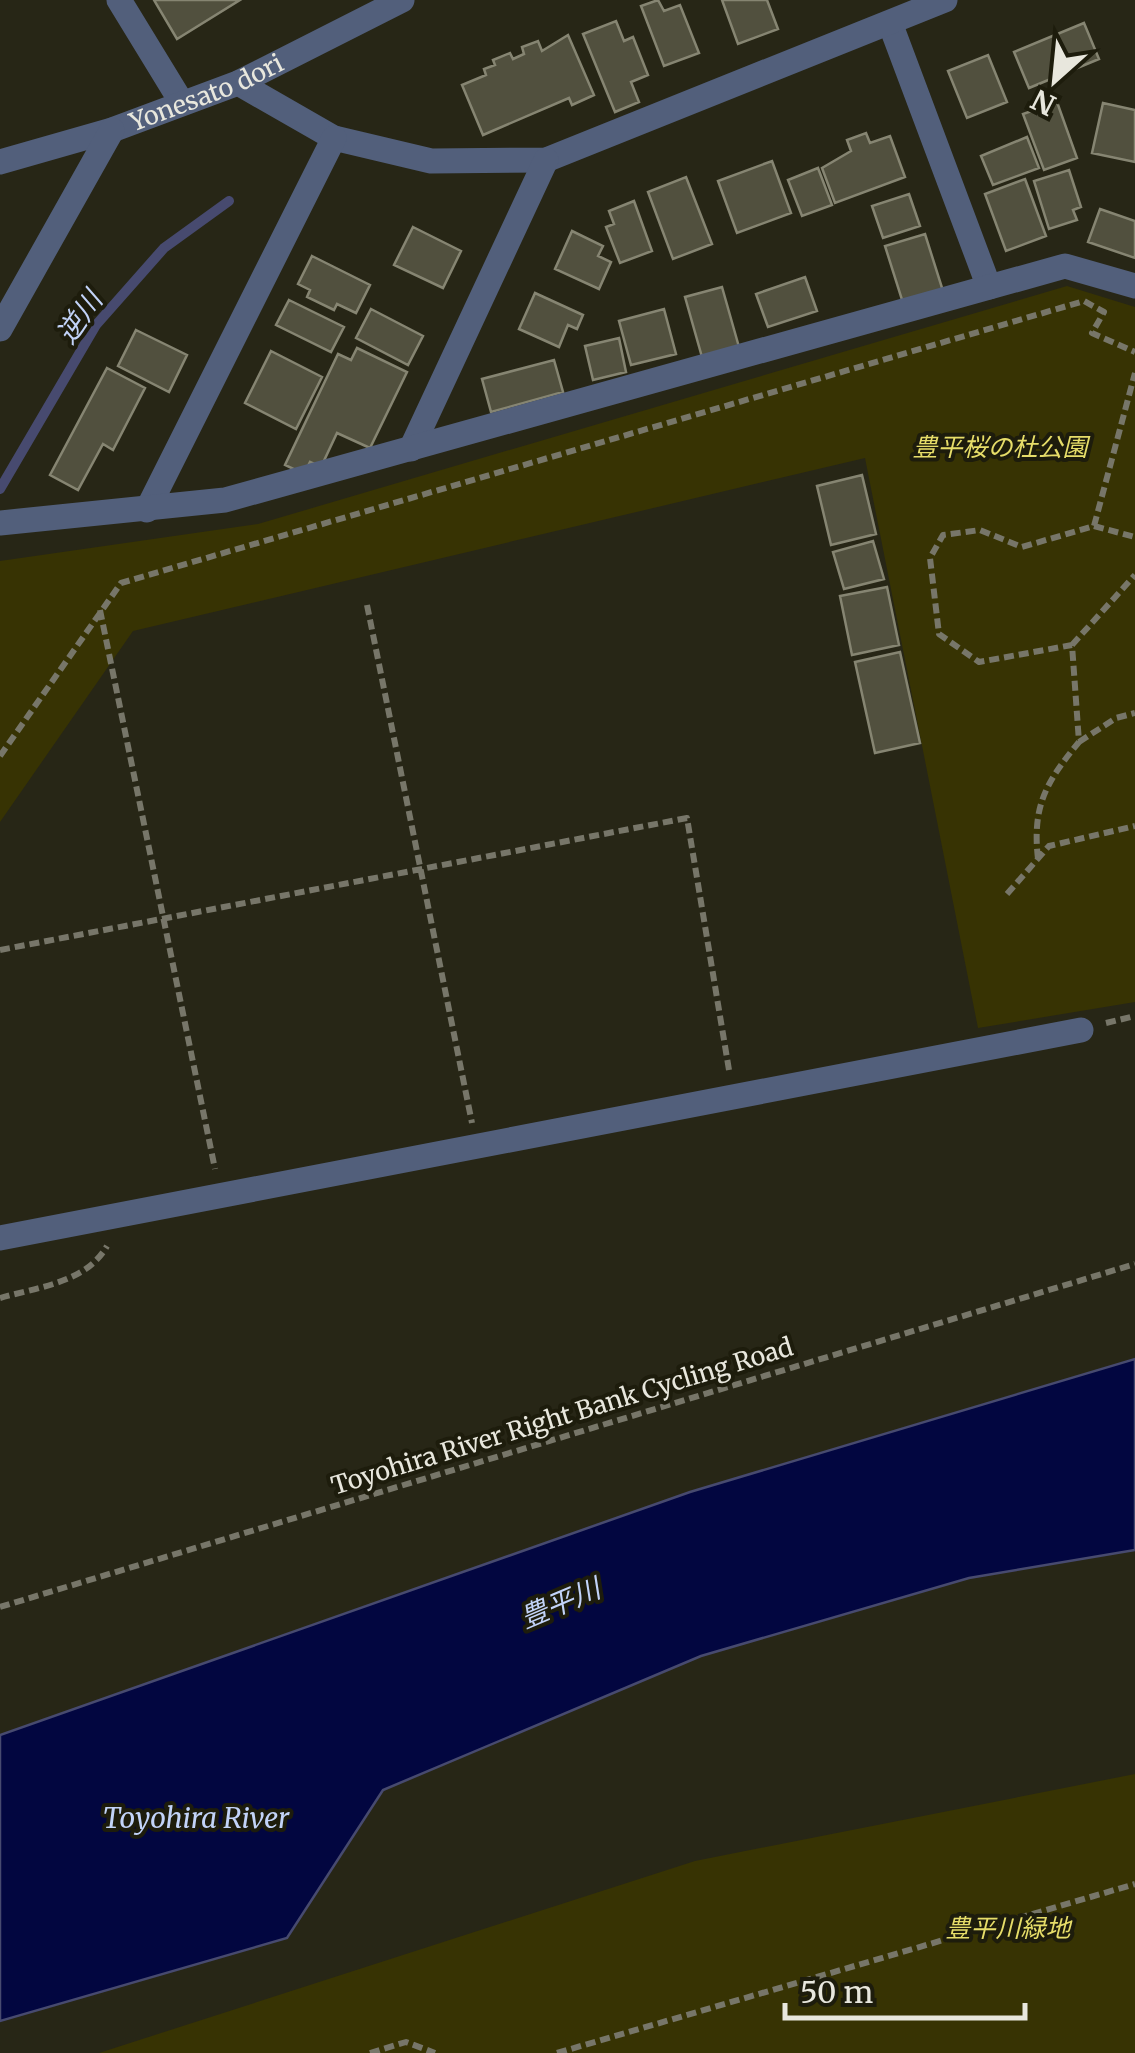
<svg xmlns="http://www.w3.org/2000/svg" width="1135" height="2053" font-family="Merriweather,'Noto Sans JP',serif">
<style>
.green{fill:#373303}
.water{fill:#020640;stroke:#474a6f;stroke-width:2.5}
.lines{fill:none;stroke-linecap:round;stroke-linejoin:round}
.stream{stroke:#474a6f;stroke-width:10}
.building{fill:#51503e;stroke:#868572;stroke-width:2.5}
.path{stroke:#777669;stroke-width:6;stroke-dasharray:10 5;stroke-linecap:butt}
.minor{stroke:#525f7b;stroke-width:25}
.labels{text-anchor:middle;dominant-baseline:central;stroke-width:8;stroke-linejoin:round;paint-order:stroke}
.street-label{font-size:25px;fill:#e8e7dd;stroke:#1d1c0c}
.park-label{font-size:25px;font-style:italic;fill:#e6dd69;stroke:#1d1c0c}
.water-label{font-size:28px;font-style:italic;fill:#c2d3f8;stroke:#1d1c0c}
</style>
<rect width="100%" height="100%" fill="#272616"/>
<path class="green" d="M1067 286 1135 307V1002L978 1028 865 458 133 631 0 822V561L258 524Z
M1135 1774V2053H99L695 1861Z"/>
<path class="water" d="M1135 1359V1550L969 1578 701 1656 383 1790 287 1938 0 2021V1735L690 1492Z"/>
<g class="lines">
<path class="stream" d="M0 489 96 325 164 248 229 201"/>
</g>
<path class="building" d="M154 0H240L177 39Z
M658 0 664 11 680 5 699 53 664 66 641 6Z
M722 0H767L778 29 738 44Z
M616 21 624 41 633 37 648 75 631 82 639 102 615 112 583 34Z
M1084 23 1099 59 1029 88 1014 52Z
M568 35 594 95 572 105 569 98 483 135 462 85 486 75 484 69 495 65 493 60 510 53 513 59 524 54 522 47 538 41 542 51Z
M988 55 1007 102 967 118 948 71Z
M1057 102 1077 158 1044 170 1023 114Z
M1103 103 1135 110V162L1092 153Z
M866 133 870 143 890 136 905 177 835 203 822 168 851 151 847 140Z
M1027 137 1039 168 993 185 981 156Z
M772 161 791 213 737 233 718 181Z
M818 168 832 205 802 216 788 180Z
M1069 170 1081 207 1073 210 1077 220 1049 229 1034 181Z
M686 177 712 244 673 259 648 192Z
M1025 179 1046 236 1006 251 985 194Z
M909 194 920 226 883 238 872 206Z
M634 201 652 251 620 263 606 227 614 224 609 211Z
M1100 209 1135 221V258L1088 242Z
M413 227 461 251 443 288 394 265Z
M572 231 603 246 598 256 611 262 599 289 555 269Z
M925 234 943 291 903 303 885 246Z
M312 256 370 285 356 313 337 304 334 310 307 297 310 290 298 284Z
M805 277 817 311 768 327 756 294Z
M722 287 739 347 702 357 685 297Z
M535 293 583 315 577 329 568 325 559 347 519 329Z
M289 300 344 327 331 352 276 325Z
M371 309 423 336 408 365 356 338Z
M664 309 676 354 631 365 619 321Z
M136 330 187 355 169 392 118 366Z
M619 338 626 372 593 380 585 346Z
M357 348 407 372 370 448 337 433 321 467 310 462 304 474 285 465 338 354 351 360Z
M271 351 322 377 296 429 245 403Z
M554 360 563 392 491 412 482 379Z
M107 368 145 388 113 450 103 444 78 490 50 475Z
M862 475 876 534 831 545 817 486Z
M873 541 884 579 844 589 833 552Z
M887 587 899 645 852 655 840 596Z
M900 652 920 743 875 753 855 662Z"/>
<g class="lines">
<path class="path" d="M1094 526 1135 537
M367 605 472 1123
M100 610 215 1169
M1072 645 1135 575
M1079 742 1116 718 1135 713
M0 756 121 583 1084 301 1104 312 1092 333 1135 352
M1038 859C1032 806 1046 782 1079 742L1072 645 979 662 939 634 930 558 943 535 980 530 1022 547 1094 526 1135 373
M1007 894 1049 846 1135 826
M0 950 687 818 729 1070
M1106 1023 1135 1016
M0 1298C38 1287 86 1283 107 1246
M0 1607 1135 1264
M370 2053 406 2042 435 2053
M557 2053 1135 1884"/>
<g class="minor">
<path d="M119 0 182 103"/>
<path d="M890 23 989 287"/>
<path d="M238 83 334 138 431 161 546 160 945 0"/>
<path id="s1" d="M0 162 112 130 238 83 402 0"/>
<path d="M0 329 112 130"/>
<path d="M411 449 546 160"/>
<path d="M147 510 334 138"/>
<path d="M0 523 225 500 1065 266 1135 286"/>
<path d="M0 1238 1081 1030"/>
</g>
</g>
<g class="labels">
<g class="street-label">
<text stroke="none"><textPath href="#s1" startOffset="218">Yonesato dori</textPath></text>
<text transform="translate(562 1416) rotate(-17)">Toyohira River Right Bank Cycling Road</text>
</g>
<g class="park-label">
<text x="1000" y="447">豊平桜の杜公園</text>
<text x="1008" y="1928">豊平川緑地</text>
</g>
<g class="water-label">
<text transform="translate(79 317) rotate(-55)">逆川</text>
<text transform="translate(560 1603) rotate(-23)">豊平川</text>
<text x="196" y="1818">Toyohira River</text>
</g>
</g>
<g transform="translate(1055 80) rotate(207)" stroke="#1d1c0c" stroke-width="8" paint-order="stroke">
<path d="M0-8L18 38L0 25L-18 38Z" fill="#e8e7dd"/>
<text y="-15" font-size="28" font-weight="bold" text-anchor="middle" fill="#e8e7dd">N</text>
</g>
<path d="M785 2003v15h240v-15" fill="none" stroke="#e8e7dd" stroke-width="5"/>
<text x="800" y="2003" font-size="30" fill="#e8e7dd" stroke="#1d1c0c" stroke-width="8" paint-order="stroke">50 m</text>
</svg>
